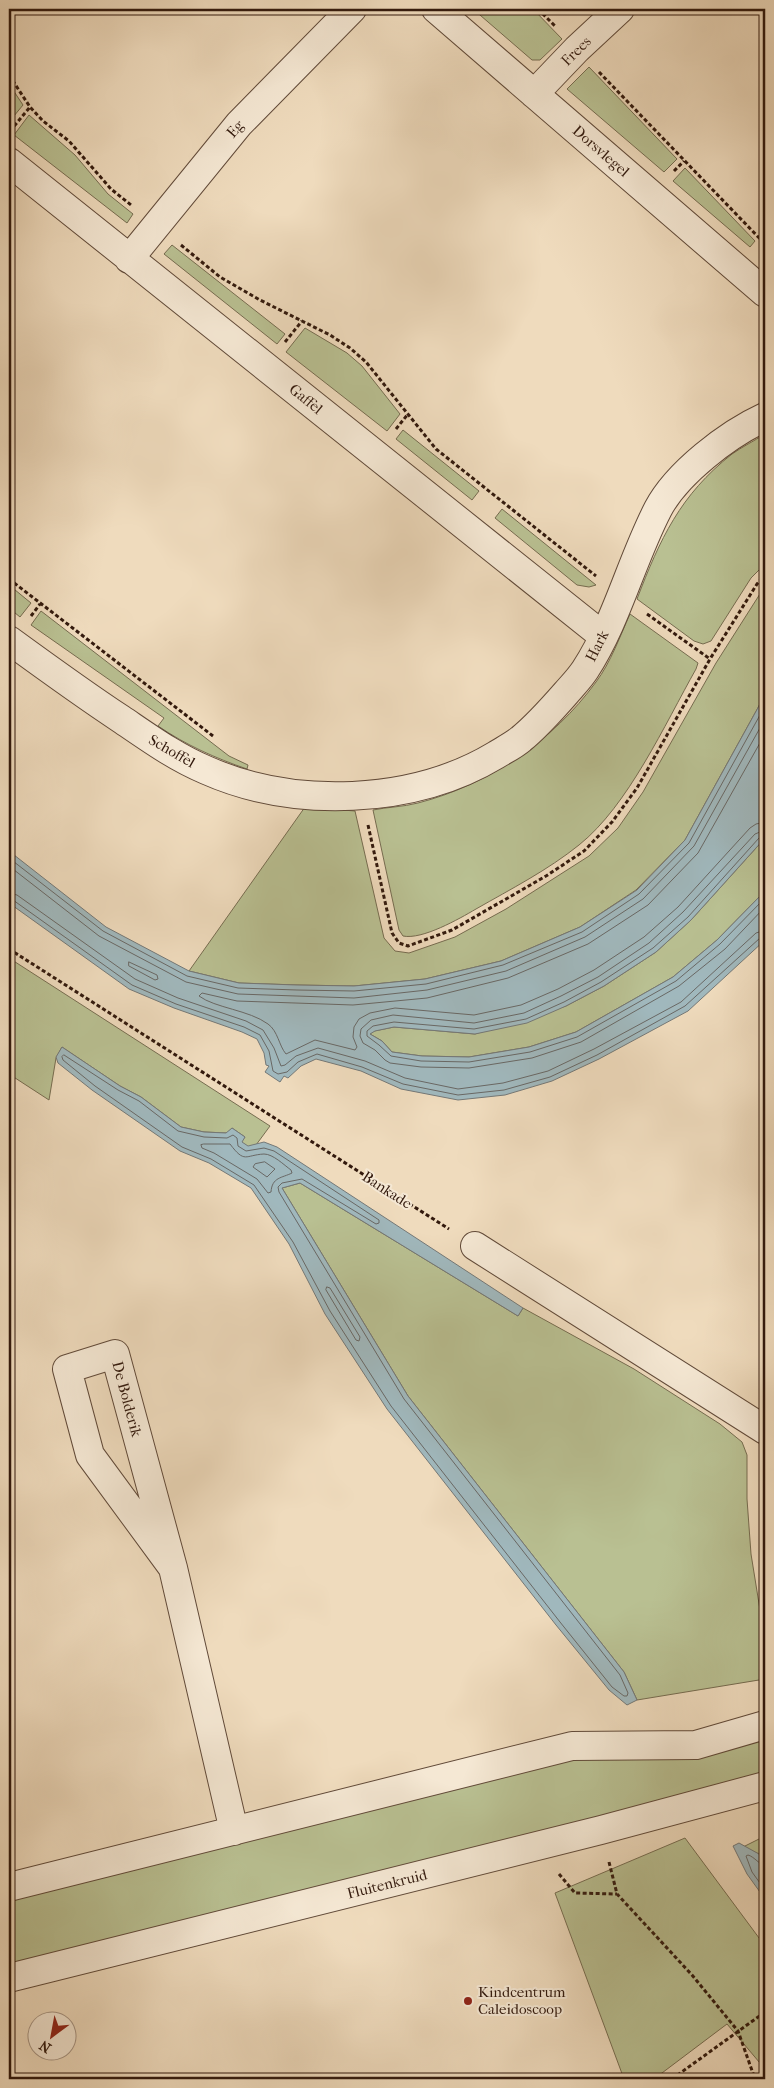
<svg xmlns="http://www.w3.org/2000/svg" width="774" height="2088" font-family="'IM FELL French Canon',serif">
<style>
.green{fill:#b9c092;stroke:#766c50}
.water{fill:#a0b8bd;stroke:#747877}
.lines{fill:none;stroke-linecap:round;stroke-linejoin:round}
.shore{stroke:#696865;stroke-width:1}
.minor-casing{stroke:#614a39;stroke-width:30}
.path{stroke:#32190d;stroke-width:3;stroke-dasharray:4 2.5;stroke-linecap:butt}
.minor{stroke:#f5e8d4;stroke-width:28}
.poi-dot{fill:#8f2418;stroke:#f5e8d4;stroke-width:2}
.labels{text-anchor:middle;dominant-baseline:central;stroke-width:4;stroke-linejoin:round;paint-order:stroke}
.street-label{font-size:15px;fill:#32190d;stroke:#f5e8d4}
.poi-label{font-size:15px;fill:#32190d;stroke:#f5e8d4;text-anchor:start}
</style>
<rect width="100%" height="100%" fill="#efdbbd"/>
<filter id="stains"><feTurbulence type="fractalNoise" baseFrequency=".004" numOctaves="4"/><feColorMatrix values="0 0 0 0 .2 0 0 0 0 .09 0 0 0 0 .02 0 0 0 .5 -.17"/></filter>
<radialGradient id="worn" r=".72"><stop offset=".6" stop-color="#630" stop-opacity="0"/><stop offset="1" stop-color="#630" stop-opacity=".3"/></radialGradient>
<path class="green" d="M473 9H533L562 39 540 60H532Z
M589 67 677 159 664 172 567 89Z
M9 84 23 105 9 122Z
M29 115 75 155 108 194 133 214 127 223 14 135Z
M685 168 755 241 750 247 673 181Z
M172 245 285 334 277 344 164 254Z
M305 328 347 353 362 366 400 414 387 431 286 352Z
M403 430 479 491 472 500 396 439Z
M765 434V564L751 578 711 641 703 644 694 641 637 599C660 539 680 495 732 454 742 447 754 441 765 434Z
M502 509 596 585 589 587 577 585 495 518Z
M9 585 31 603 20 617 9 608Z
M765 586V695L685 840 636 890 580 927 501 961 425 979 354 986 297 985 239 983 189 971 305 807 355 811 384 938 395 951 409 953 455 937 506 909 589 856 618 828 643 792 716 663Z
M41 611 229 756 248 765 247 769C215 758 186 745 158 726L164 718 31 625Z
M630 614 698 663 696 669C665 724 628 806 579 845 548 870 511 889 476 909 459 919 422 940 403 936L399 930 373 810C387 807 403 807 418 803 488 785 553 741 596 682 611 662 620 636 630 614Z
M765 838V891L717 940 673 977 576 1032 529 1047 469 1057 422 1056 392 1052 382 1041 370 1034 374 1031 394 1027 475 1034 566 1006 604 986 656 952 691 920Z
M9 958 270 1126 256 1145 248 1147 241 1142 245 1137 232 1128 227 1133 204 1132 181 1127 141 1097 120 1086 62 1047 56 1058 49 1100 9 1074Z
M300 1183 518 1316 523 1308 634 1369 720 1424 742 1442 747 1455V1499L751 1554 765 1641V1679L637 1700 624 1672 408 1396 282 1188Z
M765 1736V1775L9 1966V1900L571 1757Z
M765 1836V1863L759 1854 743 1847Z
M685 1838 765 1946V2069L727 2024 654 2079H624L555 1893Z"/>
<path class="water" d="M765 695V838L691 920 656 952 604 986 566 1006 527 1023 475 1034 394 1027 375 1031 370 1034 382 1041 392 1052 422 1056 469 1057 529 1047 576 1032 673 977 717 940 765 891V940L688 1011 599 1059 552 1081 505 1095 458 1100 401 1089 361 1071 316 1059 301 1066 288 1078 284 1076 280 1082 265 1072 269 1066 266 1065 264 1053 257 1039 242 1032 174 1008 129 989 9 903V851L106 927 189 971 239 983 297 985 354 986 425 979 501 961 580 927 637 890 685 840Z
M62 1047 120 1086 141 1097 181 1127 204 1132 226 1133 232 1128 245 1137 242 1142 248 1146 264 1142 277 1147 523 1308 518 1316 300 1183 282 1188 408 1396 624 1672 637 1700 627 1705 609 1690 556 1625 387 1409 325 1314 289 1244 251 1188 209 1163 180 1151 92 1090 58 1063 56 1057Z
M739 1843 759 1854 765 1863V1899L747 1874 733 1846Z"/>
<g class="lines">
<path class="shore" d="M765 734 698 853 648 905 588 944 508 978 427 998 353 1005 237 1001 202 993 199 996C215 1008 249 1010 268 1024 278 1031 279 1046 286 1054L315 1040 355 1050 357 1047 353 1037 354 1027 359 1019 370 1013 395 1008 474 1015 521 1005 558 989 594 970 644 937 678 907 750 828 756 824 765 822
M765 830 755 834 683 912 649 943 598 977 561 996 524 1013 474 1023 393 1015 371 1020 361 1029 360 1036 363 1043 375 1050 385 1060 390 1063 421 1067 469 1068 532 1058 581 1042 679 986 725 949 765 907
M765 836 759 838 688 917 653 948 601 982 564 1002 526 1019 474 1029 394 1022 373 1026 367 1031V1036L379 1045 391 1056 421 1061 469 1062 530 1052 577 1037 676 981 720 944 765 898
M9 858 103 931 187 976 238 988 297 990 354 991 426 984 503 965 582 932 639 894 689 843 765 706
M9 866 99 936 186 982 238 994 354 998 427 990 506 971 585 937 643 899 694 846 765 719
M9 893 17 895 135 979 178 998 246 1021 263 1030 274 1048 281 1066 285 1065 296 1056 318 1048 365 1061 405 1078 458 1089 503 1083 548 1071 594 1049 681 1002 756 933 765 930
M9 899 13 900 132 985 176 1004 244 1027 260 1035 269 1051 273 1071 278 1074 287 1072 298 1062 317 1054 362 1067 403 1084 458 1095 504 1090 550 1077 597 1055 685 1006 760 938 765 937
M129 962 157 975 158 979 155 980 129 966Z
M64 1055 118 1090 139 1101 178 1131 204 1137 227 1138 233 1135 237 1138 238 1146 246 1151 264 1148 274 1151 379 1220V1223L376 1224 302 1179 282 1183 278 1187 279 1192 404 1399 620 1675 628 1693 627 1696H624L612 1687 560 1622 391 1406 330 1311 293 1242 254 1185 211 1159 182 1147 95 1086 63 1060 62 1057Z
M204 1144H230C245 1164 245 1155 264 1154 273 1154 284 1165 291 1170L292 1173C282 1178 272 1177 271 1192L268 1193 257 1179 214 1153 202 1148 201 1145Z
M265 1162 275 1169 267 1177 253 1167 255 1164Z
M327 1287 330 1288 360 1337 359 1341 356 1340 326 1290Z
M765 1865C759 1865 755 1857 748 1855L746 1856 752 1872 765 1890"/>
<g class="minor-casing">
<path id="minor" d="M436 9 765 293
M534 94 577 49 620 9
M9 162 603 636
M129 259 239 124 352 9
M9 640C46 667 83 694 121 719 149 738 175 757 206 770 294 809 413 805 496 755 504 750 514 745 521 739 537 726 552 709 566 693 572 686 579 679 585 670 617 621 631 561 658 509 677 473 728 434 765 417
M475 1246 765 1430
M173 1568 90 1455 67 1369 115 1354 173 1568 234 1831
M9 1887 572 1746 696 1745 765 1725
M9 1978 601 1830 765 1786"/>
</g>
<path class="path" d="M538 9 555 26
M599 72 765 244
M9 75 30 107 43 121 69 141 111 189 131 205
M10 131 30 107
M674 171 684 161
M181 245 220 277 260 300 330 335 350 348 366 362 436 449 596 576
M285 342 302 321
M396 429 408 414
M9 579 213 736
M647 614 710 659
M31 616 40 604
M368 825 392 933 399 943 408 946 452 930 546 876 584 851 612 822 637 788 710 659 757 584 765 575
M9 949 449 1229
M609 1862 617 1894 692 1975 738 2031 755 2079
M559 1874 575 1893 617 1894
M672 2079 765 2012"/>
<use href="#minor" class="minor"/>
</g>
<circle class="poi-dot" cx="468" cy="2001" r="5"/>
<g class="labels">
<g class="street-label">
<text transform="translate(576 51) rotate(-45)">Frees</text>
<text transform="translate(235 129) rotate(-49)">Eg</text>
<text transform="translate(601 151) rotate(41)">Dorsvlegel</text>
<text transform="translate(306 399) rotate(39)">Gaffel</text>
<text transform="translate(597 646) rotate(-63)">Hark</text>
<text transform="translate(172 751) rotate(30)">Schoffel</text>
<text transform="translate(387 1190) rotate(33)">Bankade</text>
<text transform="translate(127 1399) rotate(75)">De Bolderik</text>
<text transform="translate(387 1884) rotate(-14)">Fluitenkruid</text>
</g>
<g class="poi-label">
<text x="478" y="1992">Kindcentrum<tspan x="478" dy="17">Caleidoscoop</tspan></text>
</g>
</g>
<rect width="774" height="2088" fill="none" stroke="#efdbbd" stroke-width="30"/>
<rect x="10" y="10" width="754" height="2068" fill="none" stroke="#32190d" stroke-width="2.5"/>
<rect x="15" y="15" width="744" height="2058" fill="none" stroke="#32190d"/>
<g transform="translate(52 2036) rotate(212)"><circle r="24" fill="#f5e8d4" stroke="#a79584"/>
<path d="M0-4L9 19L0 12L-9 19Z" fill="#8f2418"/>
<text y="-8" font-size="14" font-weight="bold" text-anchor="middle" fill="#32190d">N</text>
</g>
<rect width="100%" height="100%" filter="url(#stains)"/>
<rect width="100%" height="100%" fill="url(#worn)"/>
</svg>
